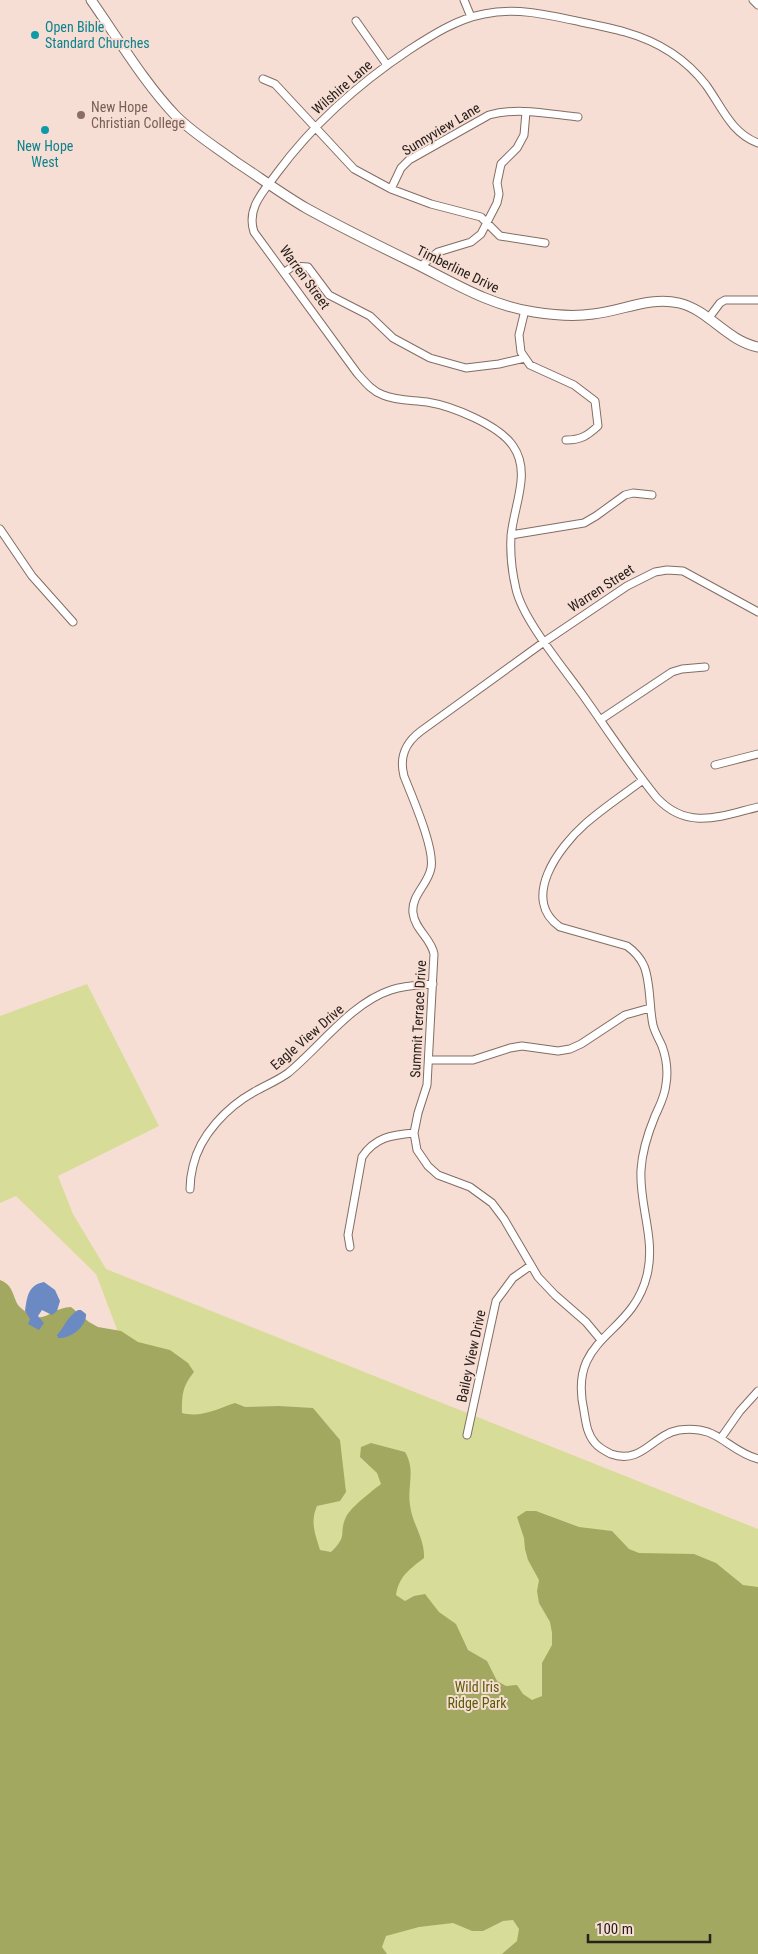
<svg xmlns="http://www.w3.org/2000/svg" width="758" height="1954" font-family="'Roboto Condensed',sans-serif">
<style>
.green{fill:#d7dd98}
.forest{fill:#a3a861}
.water{fill:#6b89c3}
.lines{fill:none;stroke-linecap:round;stroke-linejoin:round}
.minor-casing{stroke:#826d64;stroke-width:9}
.tertiary-casing{stroke:#826d64;stroke-width:11}
.minor{stroke:#fff;stroke-width:7}
.tertiary{stroke:#fff;stroke-width:9}
.culture-dot{fill:#0f9aa8;stroke:#f7ded4;stroke-width:2}
.education-dot{fill:#8d6e63;stroke:#f7ded4;stroke-width:2}
.labels{text-anchor:middle;dominant-baseline:central;stroke-width:4;stroke-linejoin:round;paint-order:stroke}
.culture-label{font-size:14px;fill:#0d838f;stroke:#f7ded4;text-anchor:start}
.street-label{font-size:14px;fill:#29201c;stroke:#f7ded4}
.education-label{font-size:14px;fill:#785e54;stroke:#f7ded4;text-anchor:start}
.park-label{font-size:14px;fill:#595d06;stroke:#f7ded4}
</style>
<rect width="100%" height="100%" fill="#f7ded4"/>
<path class="green" d="M87 984 159 1126 58 1176 73 1214 106 1269 758 1529V1954H285L227 1623 107 1303 96 1274 16 1196 0 1203V1016Z"/>
<path class="forest" d="M0 1280C13 1285 12 1294 18 1305 20 1308 24 1310 27 1313 43 1326 52 1307 71 1307L89 1322 98 1327 121 1331 138 1342 170 1350 188 1363 194 1372C182 1387 182 1395 182 1413 201 1418 217 1409 235 1403L245 1407 279 1406 313 1408 340 1440 346 1492 340 1501 317 1506C310 1522 315 1533 320 1550L331 1552C349 1535 338 1534 346 1517 350 1508 372 1491 381 1484L377 1473 360 1457 361 1447 371 1443 405 1452C416 1470 407 1486 410 1505 412 1524 425 1538 424 1558 410 1569 399 1576 396 1595L405 1601 414 1596 425 1594 439 1612 456 1624 468 1650 487 1661 497 1681 506 1686 517 1685 523 1694 532 1700 542 1696V1663L552 1645V1633L550 1622 539 1603 537 1591 539 1580 528 1560 525 1549 524 1538 517 1517 526 1511H536L579 1527 612 1531 629 1549 639 1553 694 1554 716 1563 743 1585 758 1587V1954H502L517 1941 519 1929 513 1920 503 1921 483 1931H472L453 1923 419 1927 386 1936 382 1947 387 1954H0Z"/>
<path class="water" d="M44 1282 55 1290 60 1301 57 1311 52 1315 42 1310 38 1316 44 1323 39 1330 28 1324 30 1319 25 1311C27 1297 28 1285 44 1282Z
M78 1310H81L86 1314C87 1327 70 1339 58 1338L57 1335C66 1325 66 1318 78 1310Z"/>
<g class="lines">
<g class="minor-casing">
<path id="minor" d="M464 0 471 17
M753 0 758 5
M356 21 387 65
M263 79 275 84 354 169 391 189 431 204 481 217 500 236 545 243
M758 143C731 133 722 107 706 85 686 59 657 41 625 32 611 28 596 25 581 22 549 15 517 7 484 14 457 19 432 35 409 50 358 84 314 123 277 173 264 191 246 208 254 232L357 373C365 382 372 391 383 395 397 401 412 400 427 402 452 406 499 425 513 446 532 473 513 507 511 537 510 554 512 572 516 589 523 620 563 667 582 694 607 729 630 765 657 798 688 831 721 816 758 807
M391 189 401 168 409 160 489 115C517 107 549 114 578 117
M421 266 438 252 471 242 481 234 497 203 499 194 497 183 501 164 517 148 524 135 526 112
M285 272 293 266 308 267 329 295 370 316 393 338 430 358 466 368 499 364 525 358
M525 310 519 335 521 352 530 365 574 385 595 401 598 426C587 436 581 440 566 440
M708 319 720 303 725 300H758
M0 529 32 576 73 622
M511 535 584 523 596 516 625 495 633 493 652 495
M600 720 672 672 682 669 705 667
M715 765 758 754
M643 780C623 795 603 808 585 824 559 847 520 899 560 927L627 946C634 951 640 957 644 966 651 983 649 1007 653 1025 655 1033 659 1039 662 1046 666 1057 668 1072 666 1084 665 1096 660 1105 655 1116 648 1133 642 1152 641 1170 639 1206 656 1239 647 1275 632 1338 567 1335 584 1411 586 1423 587 1434 595 1443 599 1448 605 1451 611 1454 642 1465 652 1435 679 1430 718 1424 726 1450 758 1459
M429 1060H473L510 1048 522 1046 558 1051 570 1049 581 1044 625 1015 650 1008
M190 1189C190 1182 191 1174 193 1166 200 1135 227 1107 254 1092 266 1085 277 1081 288 1073 320 1047 351 1003 391 990 405 985 419 985 433 984
M350 1247 348 1235 362 1157C375 1137 392 1135 414 1133
M601 1340 586 1322 555 1295 538 1277 504 1219 492 1203 470 1187 438 1175 428 1166 417 1150 414 1133 418 1113 427 1085 434 954C431 938 415 930 413 913 411 895 428 885 431 868 435 848 412 797 404 776 399 757 405 743 421 731L544 642 627 586 655 572 667 570 683 571 758 612
M467 1435 496 1301 513 1278 530 1266
M721 1438 740 1411 758 1391"/>
</g>
<g class="tertiary-casing">
<path id="tertiary" d="M91 0C117 37 145 84 176 116 194 134 216 147 236 162 259 177 282 194 306 208 342 228 379 246 416 264 456 284 489 305 534 312 553 315 573 317 593 314 622 311 650 296 679 303 709 310 727 341 758 347"/>
</g>
<use href="#minor" class="minor"/>
<use href="#tertiary" class="tertiary"/>
</g>
<g class="culture-dot">
<circle cx="35" cy="35" r="5"/>
<circle cx="45" cy="130" r="5"/>
</g>
<circle class="education-dot" cx="81" cy="115" r="5"/>
<g class="labels">
<g class="culture-label">
<text x="45" y="27">Open Bible<tspan x="45" dy="16">Standard Churches</tspan></text>
<text x="45" y="146" text-anchor="middle">New Hope<tspan x="45" dy="16">West</tspan></text>
</g>
<g class="street-label">
<text transform="translate(342 87) rotate(-41)">Wilshire Lane</text>
<text transform="translate(441 129) rotate(-31)">Sunnyview Lane</text>
<text transform="translate(458 269) rotate(26)">Timberline Drive</text>
<text transform="translate(305 277) rotate(54)">Warren Street</text>
<text transform="translate(601 588) rotate(-33)">Warren Street</text>
<text transform="translate(418 1019) rotate(-87)">Summit Terrace Drive</text>
<text transform="translate(307 1037) rotate(-41)">Eagle View Drive</text>
<text transform="translate(471 1356) rotate(-78)">Bailey View Drive</text>
</g>
<g class="education-label">
<text x="91" y="107">New Hope<tspan x="91" dy="16">Christian College</tspan></text>
</g>
<g class="park-label">
<text x="477" y="1687">Wild Iris<tspan x="477" dy="16">Ridge Park</tspan></text>
</g>
</g>
<path d="M588 1934v8h122v-8" fill="none" stroke="#29201c" stroke-width="2.5"/>
<text x="596" y="1934" font-size="15" fill="#29201c" stroke="#f7ded4" stroke-width="4" paint-order="stroke">100 m</text>
</svg>
